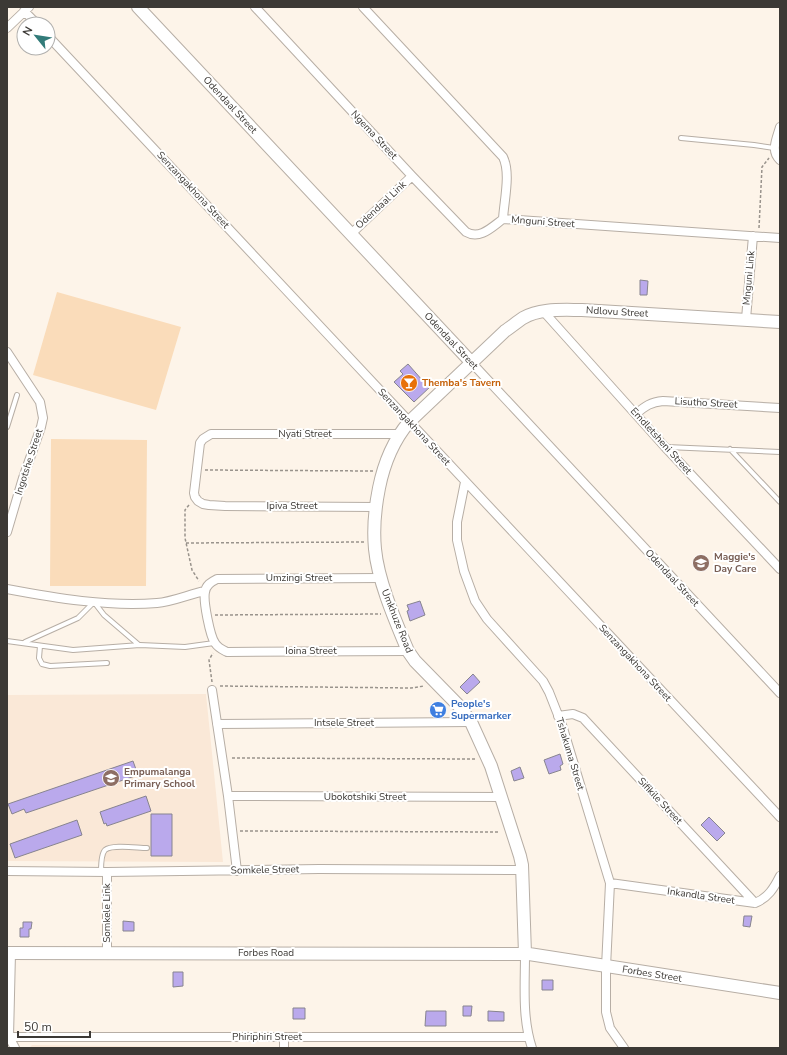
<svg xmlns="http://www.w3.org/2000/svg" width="787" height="1055" font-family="'Nunito Sans',sans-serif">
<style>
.education{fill:#fae8d7}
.green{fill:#fadcba}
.building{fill:#baa9ec;stroke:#87848f}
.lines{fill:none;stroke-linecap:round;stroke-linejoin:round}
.lane-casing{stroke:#b7aea5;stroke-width:6}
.street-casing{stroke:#b7aea5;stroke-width:10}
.secondary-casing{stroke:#b7aea5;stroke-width:14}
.path{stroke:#99938c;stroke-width:1.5;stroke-dasharray:3 2;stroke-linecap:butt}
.lane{stroke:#fff;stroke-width:4}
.street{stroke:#fff;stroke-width:8}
.secondary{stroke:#fff;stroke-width:12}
.labels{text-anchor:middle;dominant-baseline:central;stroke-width:4;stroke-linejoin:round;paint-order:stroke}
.street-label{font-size:10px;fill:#3c3935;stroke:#fff}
.food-label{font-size:10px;font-weight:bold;fill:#c56008;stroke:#fff;text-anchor:start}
.education-label{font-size:10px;font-weight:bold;fill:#785e54;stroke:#fff;text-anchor:start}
.shop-label{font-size:10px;font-weight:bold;fill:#366cbe;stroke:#fff;text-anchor:start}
</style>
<rect width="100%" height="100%" fill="#fdf4e9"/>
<path class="education" d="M206 694 223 862 7 861V695Z
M32 1045 270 1048H29Z"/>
<path class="green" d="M57 292 181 327 156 410 33 375Z
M51 439 147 440 146 586H50Z"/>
<path class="building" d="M640 280 648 281 647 295H640Z
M408 364 423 381 425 380 431 386 414 402 394 382 403 374 400 371Z
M420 601 425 615 410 621 407 611 409 610 407 605Z
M473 674 480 682 467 694 460 687Z
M560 754 563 764 560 766 561 770 549 774 544 760Z
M133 761 138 775 26 813 24 809 12 814 8 804Z
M520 767 524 778 514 781 511 771Z
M146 796 151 811 107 826 106 823 104 824 100 812Z
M151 814H172V856H151Z
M709 817 725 833 717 841 701 825Z
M77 820 82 835 15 858 10 844Z
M744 916H752L750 927 743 926Z
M123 921 134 922V931H123Z
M23 922H32L31 929H29V937H20V928H23Z
M173 972H183V986L173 987Z
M542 980H553V990H542Z
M463 1006H472L471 1016H463Z
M293 1008H305V1019H293Z
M426 1011H446V1026H425Z
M488 1011 504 1012V1021H488Z"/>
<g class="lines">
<g class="lane-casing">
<path id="lane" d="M681 138 754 145 774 148
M7 427 17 395
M667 447 780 452
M730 449 780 502
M7 641 73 650 140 645 185 647 214 643
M25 642 78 618 94 602 104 615 139 645
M40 646 39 658 42 664 50 666 107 663
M101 872C101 866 101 854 105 850 112 844 137 848 147 848"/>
</g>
<g class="street-casing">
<path id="street" d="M255 7 412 176 466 232C480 240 492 227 503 219
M363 7 503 157C511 173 504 201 503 219
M24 11 37 24
M7 28 29 7
M48 36 780 817
M780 127C777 138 770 151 780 160
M503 219 780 238
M351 234 412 176
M544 312 665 447 780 569
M746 319 753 236
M7 352 40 402 43 418 41 427 23 478 7 532
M471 362 780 693
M636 414C645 406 651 402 663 401L780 408
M465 482 457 522V540L464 571 475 601 487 619 543 681 549 692 562 725 610 883 606 967V1012L610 1028 624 1048
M376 507 225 506 209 505 203 504 198 501 195 497 194 493 200 443 203 439 211 434H399
M381 578 217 579C211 582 206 585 205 592 203 601 210 636 215 643 218 648 223 650 227 652L408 651
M7 589C55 598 108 607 157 603 172 602 190 594 205 591
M212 690 228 796 237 871
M558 716 573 714 583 718 755 903
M217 724 471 722
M228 796 501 797
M7 871 107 872 319 869 523 870
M107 872V954
M610 883 755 903C768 898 774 888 780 876
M11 953 9 1037 15 1048
M525 954C525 986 522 1018 532 1048
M7 1037H528
M284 1048V1037"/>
</g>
<g class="secondary-casing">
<path id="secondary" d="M138 7 471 362
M7 953 529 954 780 993
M525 954 522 865 520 856 491 766 471 722 459 706 415 661 408 651C395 620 378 581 375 549 373 528 375 508 379 488 384 463 393 441 409 422L505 331C511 327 517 322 523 318 540 308 563 310 582 310L780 322"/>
</g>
<path class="path" d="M759 228 762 167 769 158
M205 470 373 471
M189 505 185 510V538L192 570 199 581
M186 543 365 542
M215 615 381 614
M212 682 209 660 213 653
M220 686 411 688 424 686
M232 758 476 759
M240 831 500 832"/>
<use href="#lane" class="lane"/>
<use href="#street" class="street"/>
<use href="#secondary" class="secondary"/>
</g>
<defs>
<g id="bar-disc" transform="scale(0.9)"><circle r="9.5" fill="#e8710a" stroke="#fff"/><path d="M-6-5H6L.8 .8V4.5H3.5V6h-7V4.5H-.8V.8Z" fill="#fff"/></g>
<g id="school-disc" transform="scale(0.9)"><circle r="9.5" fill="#8d6e63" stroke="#fff"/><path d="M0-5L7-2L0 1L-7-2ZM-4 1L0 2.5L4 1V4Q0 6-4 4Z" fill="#fff"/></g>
<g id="supermarket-disc" transform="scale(0.9)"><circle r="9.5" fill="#3f7fe0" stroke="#fff"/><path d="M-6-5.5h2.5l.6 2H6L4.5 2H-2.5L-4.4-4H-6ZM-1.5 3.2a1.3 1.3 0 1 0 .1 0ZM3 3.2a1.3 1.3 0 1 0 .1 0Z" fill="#fff"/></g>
</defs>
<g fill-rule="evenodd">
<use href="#bar-disc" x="409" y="383"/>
<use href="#school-disc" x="701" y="563"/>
<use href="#supermarket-disc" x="438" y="710"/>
<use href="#school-disc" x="111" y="778"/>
</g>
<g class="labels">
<g class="street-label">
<text transform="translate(230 105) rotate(47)">Odendaal Street</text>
<text transform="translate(374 135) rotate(47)">Ngema Street</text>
<text transform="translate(193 190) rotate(47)">Senzangakhona Street</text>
<text transform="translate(381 205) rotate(-43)">Odendaal Link</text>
<text transform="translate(543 222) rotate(4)">Mnguni Street</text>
<text transform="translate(749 278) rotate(-85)">Mnguni Link</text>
<text transform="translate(617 312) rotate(3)">Ndlovu Street</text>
<text transform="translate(451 341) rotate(47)">Odendaal Street</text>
<text transform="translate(706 403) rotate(3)">Lisutho Street</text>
<text transform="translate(414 427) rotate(47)">Senzangakhona Street</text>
<text x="305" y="434">Nyati Street</text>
<text transform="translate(661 441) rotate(48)">Emdletsheni Street</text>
<text transform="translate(29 462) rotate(-72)">Ingotshe Street</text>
<text x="292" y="506">Ipiva Street</text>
<text x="299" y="578">Umzingi Street</text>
<text transform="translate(672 578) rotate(47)">Odendaal Street</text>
<text transform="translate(397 621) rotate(68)">Umkhuze Road</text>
<text x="311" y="651">Ioina Street</text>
<text transform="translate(635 663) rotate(47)">Senzangakhona Street</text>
<text x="344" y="723">Intsele Street</text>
<text transform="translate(570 754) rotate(73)">Tshakuma Street</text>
<text x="365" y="797">Ubokotshiki Street</text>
<text transform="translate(660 801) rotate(47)">Sifikile Street</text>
<text transform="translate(265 870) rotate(-1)">Somkele Street</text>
<text transform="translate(701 896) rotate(8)">Inkandla Street</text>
<text transform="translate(107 913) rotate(-90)">Somkele Link</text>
<text x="266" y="953">Forbes Road</text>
<text transform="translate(652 974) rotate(9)">Forbes Street</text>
<text x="267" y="1037">Phiriphiri Street</text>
</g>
<g class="food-label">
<text x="422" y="383">Themba's Tavern</text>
</g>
<g class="education-label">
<text x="714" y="557">Maggie's<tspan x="714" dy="12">Day Care</tspan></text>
<text x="124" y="772">Empumalanga<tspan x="124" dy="12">Primary School</tspan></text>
</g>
<g class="shop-label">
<text x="451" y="704">People's<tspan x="451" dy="12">Supermarker</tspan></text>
</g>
</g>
<rect width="787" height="1055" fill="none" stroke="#3c3935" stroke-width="16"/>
<g transform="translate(36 36) rotate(300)"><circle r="19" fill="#ffffff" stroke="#b1b0ae"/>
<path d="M0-3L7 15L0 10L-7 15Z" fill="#327b79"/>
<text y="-6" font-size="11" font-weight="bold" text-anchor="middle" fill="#3c3935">N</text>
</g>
<path d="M18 1031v6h72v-6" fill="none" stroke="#3c3935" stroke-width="2"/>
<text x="24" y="1031" font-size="12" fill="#3c3935" stroke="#ffffff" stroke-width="3" paint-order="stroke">50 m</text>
</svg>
